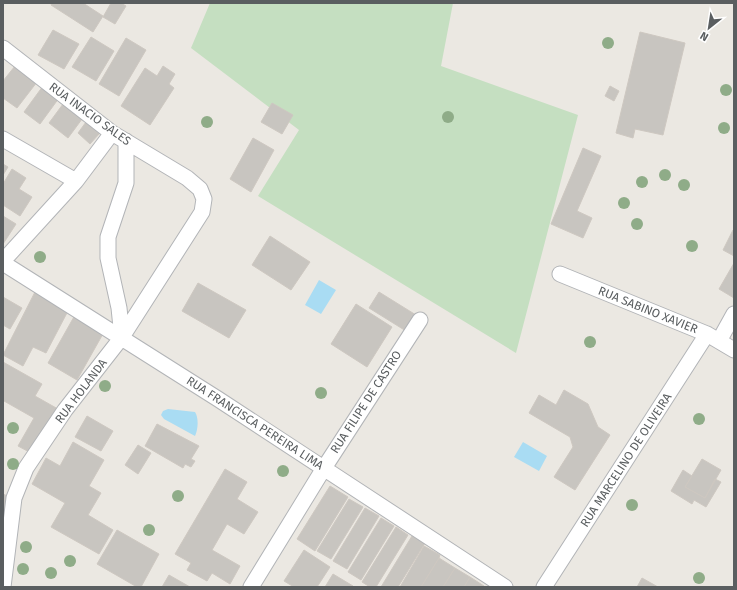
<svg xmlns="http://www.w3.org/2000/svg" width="737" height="590" font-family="'Fira Sans',sans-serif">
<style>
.green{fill:#c5dfc1}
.water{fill:#a9dcf3}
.building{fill:#c8c5c0;stroke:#cec8c1}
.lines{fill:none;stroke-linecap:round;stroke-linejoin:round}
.street-casing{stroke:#b2b4b7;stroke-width:17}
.street{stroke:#fff;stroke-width:15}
.tree{fill:#8fac88}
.labels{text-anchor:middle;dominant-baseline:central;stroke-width:3;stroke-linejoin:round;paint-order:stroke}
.street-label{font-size:12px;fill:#5a5e60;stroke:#fff}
</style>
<rect width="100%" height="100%" fill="#ebe8e2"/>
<path class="green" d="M210 3H453L441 66 578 115 516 353 258 196 299 130 191 48Z"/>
<path class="water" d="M319 280 336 290 321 314 305 305Z
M168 409 195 412C199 418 198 430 195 436L164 419 161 415 163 411Z
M523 442 547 456 539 471 514 457Z"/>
<path class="building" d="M52 3H83L103 16 93 32 51 5Z
M111 3H121L126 6 115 24 103 17Z
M53 30 79 44 64 69 38 55Z
M640 32 685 43 663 135 635 129 633 138 616 133Z
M91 37 114 51 96 81 72 67Z
M126 38 146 50 119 96 99 84Z
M15 66 37 82 17 108 3 98V81Z
M163 66 175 74 169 84 174 88 150 125 121 106 145 68 157 76Z
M43 86 59 98 40 124 24 112Z
M610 86 619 91 614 101 605 96Z
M66 100 85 115 68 138 49 123Z
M272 103 293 115 282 134 261 122Z
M86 122 99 134 90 144 78 133Z
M253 138 274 150 251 192 230 179Z
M583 148 601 156 577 211 592 218 583 238 551 224Z
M3 164 8 167 3 175Z
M12 169 26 178 19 189 32 197 20 216 3 205V184Z
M3 216 16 224 3 244Z
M733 230H734V256L723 250Z
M270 236 310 262 291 290 252 265Z
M734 263V298L719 289Z
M198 283 246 310 229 338 182 311Z
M36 290 69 309 46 353 33 347 23 366 3 355Z
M379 292 416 315 406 331 369 308Z
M3 297 22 308 10 329 3 325Z
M356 304 392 327 367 367 331 344Z
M75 315 104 332 77 380 48 363Z
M3 362 42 384 35 396 58 409 33 454 18 446 34 418 4 401 3 403Z
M564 390 588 404 598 427 610 435 575 490 554 477 573 447 570 437 529 413 539 395 556 405Z
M87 416 113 431 101 451 75 437Z
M157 424 199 446 191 459 195 461 191 467 185 464 183 468 145 446Z
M73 442 104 460 89 486 101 493 88 515 113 530 99 554 51 527 65 503 32 484 46 458 60 466Z
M138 445 151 453 138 474 125 465Z
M702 459 721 470 705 498 685 487Z
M225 469 247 482 237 499 258 512 244 534 227 524 212 550 240 566 230 584 212 573 207 581 187 570 191 563 175 554Z
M683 470 692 476 685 487 705 498 715 479 721 482 706 507 694 500 692 504 671 491Z
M330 486 348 497 315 551 297 539Z
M3 494 12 498 5 517 3 516Z
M349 499 363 507 331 559 317 551Z
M365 508 379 516 347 569 333 561Z
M381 518 394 526 361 580 348 572Z
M396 527 408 535 376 587H370L362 582Z
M117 530 159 554 141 587H137L97 564Z
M412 536 425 543 398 587H381Z
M424 546 440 555 439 558 421 587H400Z
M304 550 330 567 317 587H294L284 581Z
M439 558 455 568 443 587H421Z
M455 568 470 577 464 587H443Z
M333 574 353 586V587H325Z
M169 575 190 587H162Z
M470 577 484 586V587H464Z
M642 578 658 587H637Z"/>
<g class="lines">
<g class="street-casing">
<path id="street" d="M3 48 112 133 187 178 200 189 204 199 202 212 122 337 65 410 26 468 14 498 3 587
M3 139 76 181
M3 261 76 181 112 133
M3 263 218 399 505 587
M560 274 707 334 734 350
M122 337 119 308 108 258V237L126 183V141
M719 341 734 314
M251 587 324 468 420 320
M544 587 707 334"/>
</g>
<use href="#street" class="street"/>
</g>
<g class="tree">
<circle cx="608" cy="43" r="6"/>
<circle cx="726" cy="90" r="6"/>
<circle cx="448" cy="117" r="6"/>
<circle cx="207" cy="122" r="6"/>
<circle cx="724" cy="128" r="6"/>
<circle cx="665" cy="175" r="6"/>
<circle cx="642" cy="182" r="6"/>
<circle cx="684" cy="185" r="6"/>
<circle cx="624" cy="203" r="6"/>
<circle cx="637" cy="224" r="6"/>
<circle cx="692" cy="246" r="6"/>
<circle cx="40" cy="257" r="6"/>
<circle cx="590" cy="342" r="6"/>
<circle cx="105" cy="386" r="6"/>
<circle cx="321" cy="393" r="6"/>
<circle cx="699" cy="419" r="6"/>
<circle cx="13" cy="428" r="6"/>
<circle cx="13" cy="464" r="6"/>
<circle cx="283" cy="471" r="6"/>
<circle cx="178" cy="496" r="6"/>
<circle cx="632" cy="505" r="6"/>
<circle cx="149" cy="530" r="6"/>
<circle cx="26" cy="547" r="6"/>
<circle cx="70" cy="561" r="6"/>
<circle cx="23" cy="569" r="6"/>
<circle cx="51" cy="573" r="6"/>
<circle cx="699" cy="578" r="6"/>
</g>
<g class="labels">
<g class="street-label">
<text transform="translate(90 114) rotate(36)">RUA INACIO SALES</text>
<text transform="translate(648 310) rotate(22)">RUA SABINO XAVIER</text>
<text transform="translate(81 391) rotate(-53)">RUA HOLANDA</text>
<text transform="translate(366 402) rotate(-57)">RUA FILIPE DE CASTRO</text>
<text transform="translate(255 423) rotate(33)">RUA FRANCISCA PEREIRA LIMA</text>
<text transform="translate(626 460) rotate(-57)">RUA MARCELINO DE OLIVEIRA</text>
</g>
</g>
<rect width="737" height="590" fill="none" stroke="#5a5e60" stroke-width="8"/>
<g transform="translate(709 28) rotate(210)" stroke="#ffffff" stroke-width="3" paint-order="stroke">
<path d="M0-3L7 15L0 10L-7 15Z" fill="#5a5e60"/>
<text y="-6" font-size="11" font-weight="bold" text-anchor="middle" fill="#5a5e60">N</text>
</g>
</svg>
